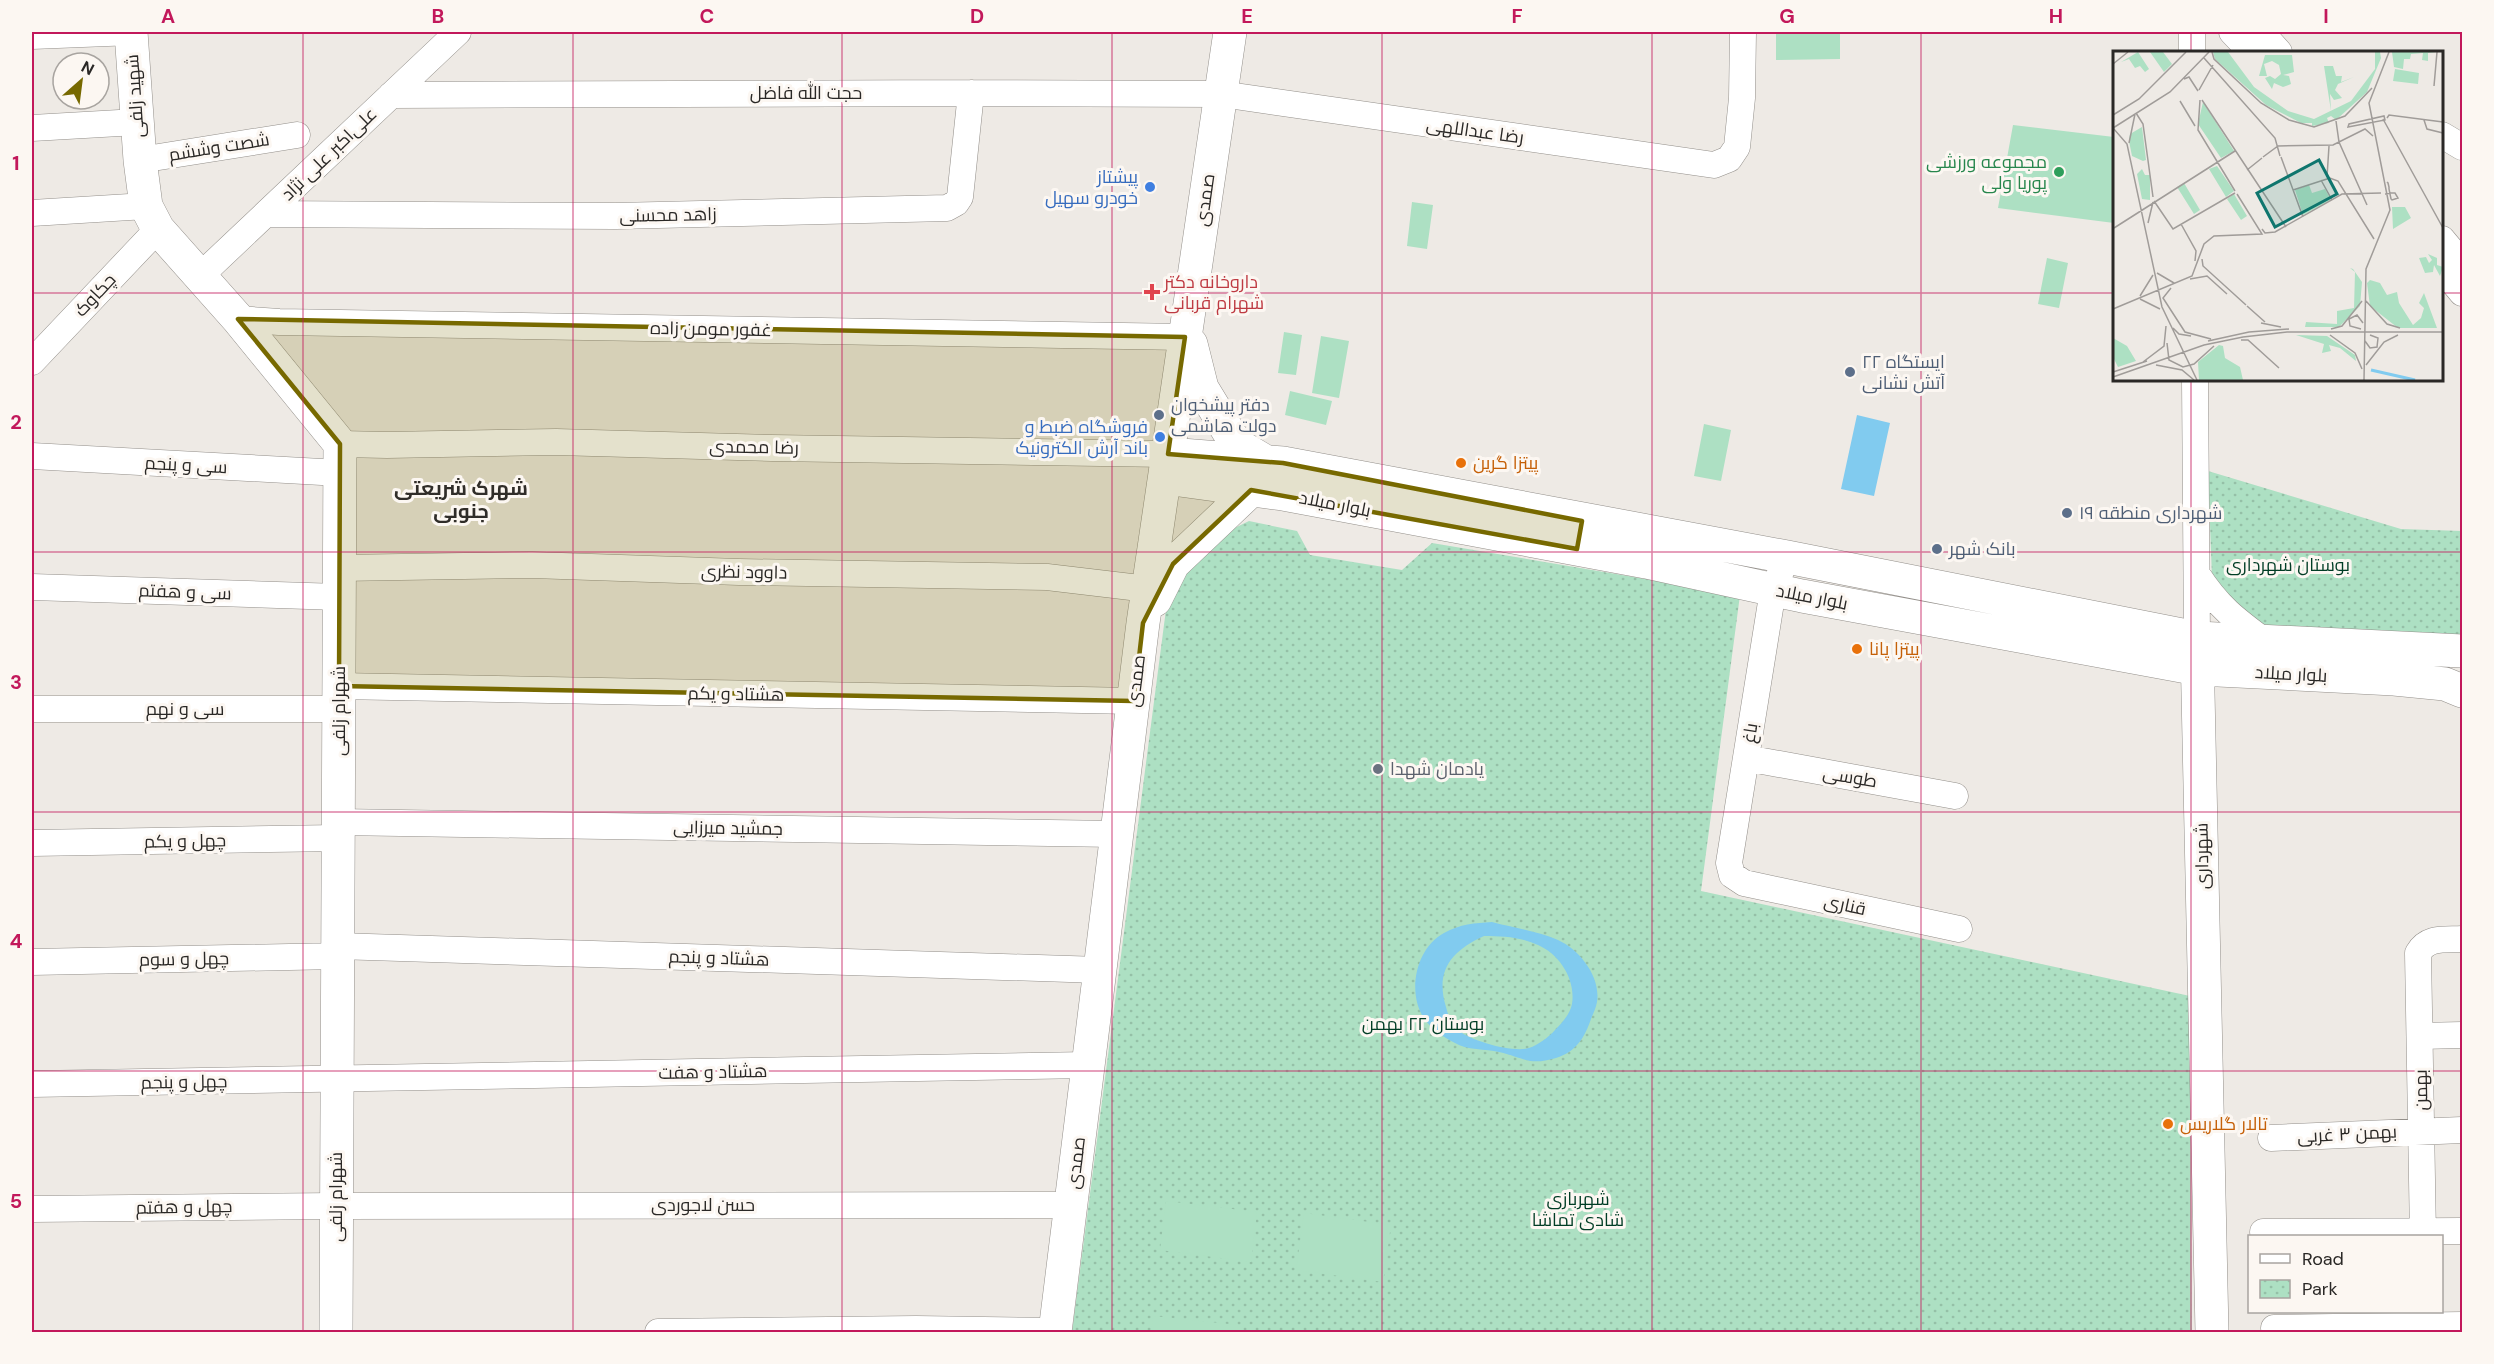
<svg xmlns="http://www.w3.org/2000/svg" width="2494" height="1364" font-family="'DM Sans',Cairo,sans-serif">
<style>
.park{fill:url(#park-dots)}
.pitch{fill:#ade0c3}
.water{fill:#81cbef;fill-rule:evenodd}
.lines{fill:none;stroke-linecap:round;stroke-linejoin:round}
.minor-casing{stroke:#938f8a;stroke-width:27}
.major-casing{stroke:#938f8a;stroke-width:34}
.minor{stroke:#fff;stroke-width:26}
.major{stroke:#fff;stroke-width:33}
.marked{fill:#776900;fill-opacity:0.2;stroke:#776900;stroke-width:4.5;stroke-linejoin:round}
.grid{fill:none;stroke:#c2185b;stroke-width:1.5;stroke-opacity:0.55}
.leisure-dot{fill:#2e9e5b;stroke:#fcf7f2;stroke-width:2}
.shop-dot{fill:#3f7fe0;stroke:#fcf7f2;stroke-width:2}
.health-dot{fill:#e0444e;stroke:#fcf7f2;stroke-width:2}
.service-dot{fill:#5c6f8a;stroke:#fcf7f2;stroke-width:2}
.food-dot{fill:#e8710a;stroke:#fcf7f2;stroke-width:2}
.worship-dot{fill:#6b7280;stroke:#fcf7f2;stroke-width:2}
.labels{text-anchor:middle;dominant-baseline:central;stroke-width:6;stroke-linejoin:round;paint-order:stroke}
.street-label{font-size:18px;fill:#2a2826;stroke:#fcf7f2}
.leisure-label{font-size:18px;fill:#27864d;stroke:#fcf7f2;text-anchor:end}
.shop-label{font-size:18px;fill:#366cbe;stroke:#fcf7f2;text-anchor:end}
.health-label{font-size:18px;fill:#be3a42;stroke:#fcf7f2;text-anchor:start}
.service-label{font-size:18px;fill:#4e5e75;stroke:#fcf7f2;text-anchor:start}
.food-label{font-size:18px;fill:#c56008;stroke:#fcf7f2;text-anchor:start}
.park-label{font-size:18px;fill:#003d25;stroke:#fcf7f2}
.worship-label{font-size:18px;fill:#5b616d;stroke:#fcf7f2;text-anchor:start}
.neighbourhood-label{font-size:20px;font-weight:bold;fill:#302d29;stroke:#fcf7f2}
.inset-river{fill:none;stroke:#81cbef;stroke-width:3}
.inset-road{fill:none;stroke:#a09c99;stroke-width:1.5}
.view{fill:#0f766e;fill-opacity:0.15;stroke:#0f766e;stroke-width:3}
.inset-edge{fill:none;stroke:#2a2826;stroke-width:3}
.neatline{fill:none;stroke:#c2185b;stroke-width:2}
.grid-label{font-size:20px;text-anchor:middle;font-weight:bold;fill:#c2185b}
</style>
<defs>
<pattern id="park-dots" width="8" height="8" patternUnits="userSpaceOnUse" patternTransform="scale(1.5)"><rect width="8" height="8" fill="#ade0c3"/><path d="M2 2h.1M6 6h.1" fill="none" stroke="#95c0a7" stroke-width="1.8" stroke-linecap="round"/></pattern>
</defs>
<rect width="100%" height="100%" fill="#eeeae5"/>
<path class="park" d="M2208 471 2401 529 2462 531V634L2456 637 2265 631 2235 609 2212 577Z
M1249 521 1297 531 1310 555 1402 570 1432 543 1740 595 1701 891 2190 996 2192 1332H1072L1168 594 1212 539Z"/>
<path class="pitch" d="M1776 32H1840V59L1776 60Z
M2013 125 2114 137V223L1998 208Z
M1412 202 1433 205 1427 249 1407 246Z
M2047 258 2068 263 2059 308 2038 304Z
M1284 332 1302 335 1296 375 1278 373Z
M1321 336 1349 341 1339 398 1312 393Z
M1290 391 1332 401 1326 425 1285 415Z
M1704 424 1731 430 1721 481 1694 476Z
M1166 1201 1257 1212 1251 1262 1160 1250Z
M1304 1213 1391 1225 1383 1282 1296 1270Z
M1153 1316 1238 1325 1237 1332H1151Z"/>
<path class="water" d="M1857 415 1890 423 1874 496 1841 489Z
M1492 922C1514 928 1538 931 1558 940 1580 950 1601 977 1597 1002 1596 1008 1593 1014 1591 1019 1585 1037 1576 1052 1556 1058 1529 1066 1525 1058 1499 1052 1486 1049 1466 1050 1455 1043 1445 1038 1433 1030 1426 1021 1406 996 1415 948 1444 933 1460 924 1475 923 1492 922ZM1484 936C1502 936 1521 937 1538 945 1559 954 1576 979 1572 1004 1570 1014 1562 1023 1555 1030 1549 1037 1538 1045 1529 1048 1513 1053 1472 1041 1459 1031 1452 1025 1448 1016 1446 1007 1435 971 1451 951 1484 936Z"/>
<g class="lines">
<g class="minor-casing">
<path id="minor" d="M2192 32V52
M2232 32 2251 52
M2261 32 2279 52
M32 36 133 32
M391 95 971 93 1221 94 1714 165 1729 159 1737 147 1742 98 1743 32
M32 128 137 122
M2442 135 2462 147
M140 160 297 135
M32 213 146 206
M266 214 616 216 947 208 956 203 960 197 971 93
M2442 239 2462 263
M2442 269 2462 293
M200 276 458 32
M238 319 279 322 1185 337
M32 362 158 229
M2195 380 2197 638
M340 444 387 445 556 442 772 448 1168 454
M32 456 340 473
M1787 557 1773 590 1729 863 1732 875 1744 883 1959 929
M339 568 532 565 739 572 1047 577 1148 589
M2197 574C2218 607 2236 620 2267 643
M32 587 339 597
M339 686 1134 701
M32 709H339
M1746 758 1955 796
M338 822 1117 834
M32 843 338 838
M337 946 1100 970
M32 962 337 956
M2420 1036 2462 1035
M32 1084 1088 1065
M2271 1138 2462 1130
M32 1209 336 1206 1071 1205
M2263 1232 2462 1231
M2423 1236 2418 953C2428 936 2445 940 2462 939
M2274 1328 2462 1325
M658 1332 916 1329 1055 1331"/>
</g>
<g class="major-casing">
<path id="major" d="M131 32 140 160 146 206 158 229 238 319 340 444 336 1332
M1191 344 1202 388 1236 444 1263 460
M1168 454 1283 463 1787 557 2197 638 2462 651
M1165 478 1283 494 1646 562 1802 596 2198 669 2394 679 2445 684 2462 691
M1155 600 1173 564 1251 490
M2197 647 2212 1332
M1055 1332 1143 623 1230 32"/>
</g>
<use href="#minor" class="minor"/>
<use href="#major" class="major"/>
</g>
<path class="marked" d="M238 319 1185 337 1168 454 1283 463 1582 521 1577 549 1251 490 1173 564 1143 623 1134 701 339 686 340 444Z"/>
<path class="grid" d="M303 32V1332M573 32V1332M842 32V1332M1112 32V1332M1382 32V1332M1652 32V1332M1921 32V1332M2191 32V52M32 293H2114M2442 293H2462M2191 380V1332M32 552H2462M32 812H2462M32 1071H2462"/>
<circle class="leisure-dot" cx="2059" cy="172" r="6"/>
<g class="shop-dot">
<circle cx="1150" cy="187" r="6"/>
<circle cx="1160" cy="437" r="6"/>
</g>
<path class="health-dot" d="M1149 283h6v6h6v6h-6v6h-6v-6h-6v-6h6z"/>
<g class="service-dot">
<circle cx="1850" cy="372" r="6"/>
<circle cx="1159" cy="415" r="6"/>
<circle cx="2067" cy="513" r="6"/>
<circle cx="1937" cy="549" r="6"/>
</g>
<g class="food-dot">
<circle cx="1461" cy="463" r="6"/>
<circle cx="1857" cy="649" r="6"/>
<circle cx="2168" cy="1124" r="6"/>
</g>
<circle class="worship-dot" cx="1378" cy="769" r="6"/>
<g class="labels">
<g class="street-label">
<text x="806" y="93">حجت الله فاضل</text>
<text transform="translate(135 96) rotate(-94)">شهید زلفی</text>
<text transform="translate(1475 131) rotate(8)">رضا عبداللهی</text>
<text transform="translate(219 147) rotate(-9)">شصت وششم</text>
<text transform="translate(329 154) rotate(-44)">علی‌اکبر علی نژاد</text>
<text transform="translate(1205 200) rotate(-82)">صمدی</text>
<text transform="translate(668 215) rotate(-1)">زاهد محسنی</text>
<text transform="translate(95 295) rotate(-47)">چکاوک</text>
<text transform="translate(711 329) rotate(1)">غفور مومن زاده</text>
<text transform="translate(754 447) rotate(1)">رضا محمدی</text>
<text transform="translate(186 465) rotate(3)">سی و پنجم</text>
<text transform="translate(1335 504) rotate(11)">بلوار میلاد</text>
<text transform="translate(744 572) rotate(1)">داوود نظری</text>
<text transform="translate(185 592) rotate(2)">سی و هفتم</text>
<text transform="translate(1812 597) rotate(11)">بلوار میلاد</text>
<text transform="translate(2291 674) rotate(3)">بلوار میلاد</text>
<text transform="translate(1136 681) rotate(-83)">صمدی</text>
<text transform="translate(736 694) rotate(1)">هشتاد و یکم</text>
<text x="185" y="709">سی و نهم</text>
<text transform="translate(339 711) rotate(-90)">شهرام زلفی</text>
<text transform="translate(1750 733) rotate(-81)">باغ</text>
<text transform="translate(1850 777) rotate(10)">طوسی</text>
<text transform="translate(728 828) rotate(1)">جمشید میرزایی</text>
<text transform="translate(185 841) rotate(-1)">چهل و یکم</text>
<text transform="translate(2202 856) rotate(-91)">شهرداری</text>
<text transform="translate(1845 905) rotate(12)">قناری</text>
<text transform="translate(719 958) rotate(2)">هشتاد و پنجم</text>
<text transform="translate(184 959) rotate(-1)">چهل و سوم</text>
<text transform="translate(713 1072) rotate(-1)">هشتاد و هفت</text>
<text transform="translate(184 1082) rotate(-1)">چهل و پنجم</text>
<text transform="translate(2421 1090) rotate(-91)">بهمن</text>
<text transform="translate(2347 1134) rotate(-3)">بهمن ۳ غربی</text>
<text transform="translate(1076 1163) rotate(-83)">صمدی</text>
<text transform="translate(336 1197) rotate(-90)">شهرام زلفی</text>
<text x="703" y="1205">حسن لاجوردی</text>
<text transform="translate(184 1207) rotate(-1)">چهل و هفتم</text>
</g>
<g class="leisure-label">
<text x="2047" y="162">مجموعه ورزشی<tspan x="2047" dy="21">پوریا ولی</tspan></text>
</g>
<g class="shop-label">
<text x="1138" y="177">پیشتاز<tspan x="1138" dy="21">خودرو سهیل</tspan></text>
<text x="1148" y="427">فروشگاه ضبط و<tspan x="1148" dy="21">باند آرش الکترونیک</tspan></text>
</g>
<g class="health-label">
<text x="1164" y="282">داروخانه دکتر<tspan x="1164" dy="21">شهرام قربانی</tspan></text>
</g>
<g class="service-label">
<text x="1862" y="362">ایستگاه ۲۲<tspan x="1862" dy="21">آتش نشانی</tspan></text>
<text x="1171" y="405">دفتر پیشخوان<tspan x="1171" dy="21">دولت هاشمی</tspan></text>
<text x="2079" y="513">شهرداری منطقه ۱۹</text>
<text x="1949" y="549">بانک شهر</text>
</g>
<g class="food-label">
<text x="1473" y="463">پیتزا گرین</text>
<text x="1869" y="649">پیتزا پانا</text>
<text x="2180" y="1124">تالار گلاریس</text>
</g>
<g class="park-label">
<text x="2288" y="565">بوستان شهرداری</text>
<text x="1423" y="1024">بوستان ۲۲ بهمن</text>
<text x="1578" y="1199">شهربازی<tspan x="1578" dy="21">شادی تماشا</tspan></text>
</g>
<g class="worship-label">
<text x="1390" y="769">یادمان شهدا</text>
</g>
<g class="neighbourhood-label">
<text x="461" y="488">شهرک شریعتی<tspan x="461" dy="23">جنوبی</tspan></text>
</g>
</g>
<g transform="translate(2113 51)">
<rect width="330" height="330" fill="#eeeae5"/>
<path d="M152 4H179L181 21 170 24 176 25 178 33 170 36 161 32 159 38 152 27 157 25 162 28 168 23 166 14 159 10 151 13 154 25H146Z" fill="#ade0c3"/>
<path d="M211 15H220L223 25H229L228 31 241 26 225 33 222 39 229 47 221 49 217 43 218 60ZM315 203 324 207V214L330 216 327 225 321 214 320 221 312 222 306 207 313 206 316 212 319 209ZM237 217 240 218 249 231 247 255 226 276H192L193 271 224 273V260L241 257 242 221ZM183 284 214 285 242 304 243 310 227 297 216 294 218 300 209 302 211 293ZM106 294 110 295 112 307 127 316 130 329H86L85 311Z" fill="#ade0c3"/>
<path d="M25 1 36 18 32 21 27 15 22 17 16 8 8 11ZM37 1H50L59 13 51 21ZM100 1H115L141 36 175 60 201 68 238 50 262 18V1H267L268 7 254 41 223 69 218 65 214 67 216 72 199 75V72H188L153 54 102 8ZM279 1H323L315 2V10L309 9 310 2 298 3 297 8H291L290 18 281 16ZM282 18 306 22 305 33 280 30ZM90 51 121 100 108 107 85 73ZM29 76 33 109 30 110 19 105 16 90 17 83ZM104 115 121 140 113 146 96 118ZM29 118 32 124H37V149L29 148 24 123ZM71 132 87 159 81 163 64 136ZM196 134 199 142 212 138 218 149 190 164 182 139ZM121 143 134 165 128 169 114 148ZM257 229 267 232 274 244 284 241 286 252 300 274 308 267 311 257 306 252 311 242 324 277H285L257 255 254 232Z" fill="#ade0c3"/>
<path d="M279 156H292L298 167 280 178ZM0 287 14 295 23 310 5 316 0 306Z" fill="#ade0c3"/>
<path class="inset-river" d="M258 319 302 329"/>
<path class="inset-road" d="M99 1 101 8 148 52 176 69 201 76 232 65 259 37M91 7 162 87 167 105M0 13 15 1M71 28 76 26 85 40M321 35 324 1M86 39 100 14M87 49 85 79 122 140M89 49 173 176M67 50 82 75M23 62 30 73 40 146M0 64 26 48 73 1M271 65 272 69 235 76 236 73ZM274 67 276 64 330 71M270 68 330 177M311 69 314 78 330 82M223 70 226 91 254 154M16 92 22 63M150 106 165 95 220 94 252 78 260 85M168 106 190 166M134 119 149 107M214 126 225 130 261 188M214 126 216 95M208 129 219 149M180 139 217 127M272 143H273L278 142H282L285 147 279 149 278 148 276 138V136L275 132 274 131M41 150 60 178 122 142M35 172 40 151M68 173 83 200 82 210M1 177 122 100M149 178 152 182 162 181 229 143 268 142M89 208 90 215 133 254M44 222 61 232M77 228 94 225 114 243M58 237 50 247 72 281 98 288M27 245 40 224M27 248 47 258M253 250 274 273 287 277M134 255 152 271M0 258 79 225 91 193 101 185 149 183 124 143M148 272 168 276M60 277 66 283 78 285M218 278 229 275 249 250M248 278 237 275 236 268 244 264 250 272M217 284 242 302 249 318M128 289H135L166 317M95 290 136 281 176 278M252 290 257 297 264 296 265 287 257 284M54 292 56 309 70 316 81 313 101 295M30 311 51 295 53 275M43 314 69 319 81 329M253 314 271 291 285 284M0 321 34 310M0 326 91 294 130 286 174 281H330M84 329 49 256 14 93 0 77 57 41 96 1M251 329 253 218 277 159 256 52 276 1"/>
<path class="view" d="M206 109 224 143 162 176 144 142Z"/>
<rect width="330" height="330" class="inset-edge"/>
</g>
<rect width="2494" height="1364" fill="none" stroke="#fcf7f2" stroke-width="66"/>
<rect x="2248" y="1235" width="195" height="78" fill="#fcf7f2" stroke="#a8a4a0" stroke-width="1.5"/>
<rect x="2260" y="1254" width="30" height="9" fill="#ffffff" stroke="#a8a4a0" stroke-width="1.5"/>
<text x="2302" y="1265" font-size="18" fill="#2a2826">Road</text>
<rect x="2260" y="1280" width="30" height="18" fill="url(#park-dots)" stroke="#a8a4a0" stroke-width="1.5"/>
<text x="2302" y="1295" font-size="18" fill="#2a2826">Park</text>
<g transform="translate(81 81) rotate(28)"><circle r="28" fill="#fcf7f2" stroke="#a8a4a0" stroke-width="1.5"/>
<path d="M0-4.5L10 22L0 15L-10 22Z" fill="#776900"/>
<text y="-9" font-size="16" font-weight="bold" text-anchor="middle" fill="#2a2826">N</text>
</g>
<rect x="33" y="33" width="2428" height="1298" class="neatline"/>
<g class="grid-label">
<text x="168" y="23">A</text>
<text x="438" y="23">B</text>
<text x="707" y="23">C</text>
<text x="977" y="23">D</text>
<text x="1247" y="23">E</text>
<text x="1517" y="23">F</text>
<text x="1787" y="23">G</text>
<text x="2056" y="23">H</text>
<text x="2326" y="23">I</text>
<text x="16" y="170">1</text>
<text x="16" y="429">2</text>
<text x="16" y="689">3</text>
<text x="16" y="948">4</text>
<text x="16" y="1208">5</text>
</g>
</svg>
